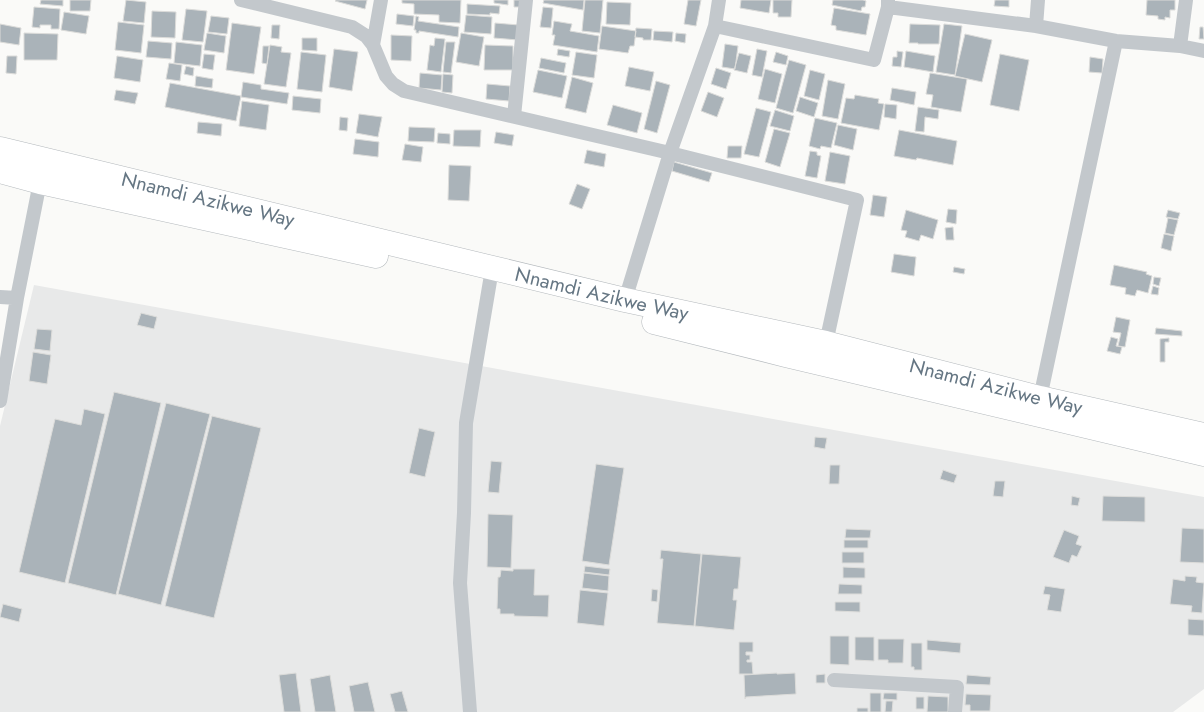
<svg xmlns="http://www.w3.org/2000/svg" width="1204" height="712" font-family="Jost,sans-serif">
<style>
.built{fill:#e8e9e9}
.building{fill:#aab3b9;stroke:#dcdcda}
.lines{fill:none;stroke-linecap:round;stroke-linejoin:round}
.trunk-casing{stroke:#b4b9bd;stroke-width:25}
.minor{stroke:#c3c8cc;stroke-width:14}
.trunk{stroke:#fff;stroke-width:24}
.labels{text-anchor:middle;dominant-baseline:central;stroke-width:5;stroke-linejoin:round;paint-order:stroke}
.street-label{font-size:20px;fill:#657683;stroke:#fff}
</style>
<rect width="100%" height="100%" fill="#fafaf8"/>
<path class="built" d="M34 285 1204 497V689L1173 712H0V426Z"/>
<path class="building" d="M41 0H63V6L40 4Z
M70 0H91L90 11H70Z
M126 0 146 2 144 23 123 21Z
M336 0H367L365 9 335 1Z
M402 0H461L460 23 439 22V15L414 14V4L402 3Z
M494 0H508V5L494 3Z
M514 0H523V7H514Z
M544 0H584L583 10 543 3Z
M585 0H603L600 33 582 31Z
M688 0H701L696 26 684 24Z
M741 0H771L769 13 740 8Z
M773 0H792L791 17H778V13H773Z
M833 0H863L866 1 865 7H862L861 11 832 5Z
M995 0H1009V7L994 6Z
M1147 0H1175V10H1170V18L1165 17V20L1158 19V16L1146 15Z
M607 2 631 3 630 25 606 24Z
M467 4 500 6 499 14 490 13V15L467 14Z
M34 7 60 9 59 29H51V25H40V28L32 27Z
M543 7 553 8 551 28 540 27Z
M834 8 870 14 866 35 836 30V26L831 25Z
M186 9 207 11 203 42 182 40Z
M152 11 176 12 175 38 151 37Z
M64 12 89 16 86 34 61 30Z
M397 14 414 16 413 26 396 24Z
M466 15 492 17 491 34 464 32Z
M211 16 229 18 227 34 208 32Z
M416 16 419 17 418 21 459 27 458 37 419 31V33H416V30H414Z
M554 21 572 24 570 31 599 36 597 52 553 45 555 35H552Z
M118 22 144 25 141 53 115 50Z
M232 23 261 27 254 74 226 70Z
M495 23 519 25 518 40 494 38Z
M0 24 21 28 19 45 0 42Z
M910 24 940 25 939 44H918V43H909Z
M944 24 962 26 955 75 936 72Z
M272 25H280L279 39 271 38Z
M602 26 636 31 634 46H630L628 53 599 49Z
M1200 27H1203L1204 39H1199Z
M636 28 652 29 651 40H643V38L635 37Z
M654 31 673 32 672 42 653 40Z
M24 33 58 34 57 60H24Z
M207 33 226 36 224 53 204 50Z
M461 33 484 37 479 66 456 62Z
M676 33 686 34 685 43 675 41Z
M965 34 992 40 982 82 955 76Z
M391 35 412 36 411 61 391 60Z
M302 38H317V51L302 50Z
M435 38 445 39 441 72 427 70 430 45 434 46Z
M148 41 172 43 171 59 146 57Z
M176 42 202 45 200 66 174 63Z
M446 42H455L451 73 443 72Z
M725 44 738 46 735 69 722 67Z
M270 45 282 47 281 52 291 53 286 87 264 84Z
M485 45 513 46V70H484Z
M263 46H269L267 64 262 63Z
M334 49 358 52 352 91 329 87Z
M558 49 570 51 569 57 557 55Z
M757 49 767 51 762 77 752 75Z
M897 51 903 52 901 67 892 66 893 57H897Z
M906 51 935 56 933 72 904 67Z
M301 52 326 55 322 92 297 89Z
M576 52 597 55 594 78 572 75Z
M776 52 788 56 786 65 773 62Z
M739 53 751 56 747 73 734 70Z
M204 54 215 55 213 70 202 68Z
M1000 54 1029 60 1019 111 990 105Z
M7 56H17L16 74 6 73Z
M117 56 143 60 140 82 114 78Z
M1090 57 1103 59 1102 73 1089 72Z
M541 58 566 63 564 73 539 68Z
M789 60 806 65 793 113 776 108Z
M169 63 182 65 180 81 166 79Z
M186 66 194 68 193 76 184 74Z
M629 67 654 72 650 91 625 86Z
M716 68 731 73 726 89 711 84Z
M765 69 782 74 775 103 758 99Z
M538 70 567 76 562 98 533 92Z
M810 70 825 74 819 100 804 96Z
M420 73 442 75 441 90 419 88Z
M930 73 967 79 961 112 931 107 933 95 926 94Z
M443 74 453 75 452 93 442 92Z
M196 76 213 79 212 88 195 86Z
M572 77 593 83 586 113 565 108Z
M828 80 845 84 838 119 822 116Z
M656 81 670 85 657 133 644 129Z
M243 82 261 85V89L289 93 287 104 241 97Z
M170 83 241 96 236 121 165 107Z
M487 84 510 86 509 101 486 99Z
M892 88 916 92 914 105 890 100Z
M116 90 138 93 135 104 114 100Z
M708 92 724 98 717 117 701 111Z
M855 95 879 99 878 103 884 104 879 130 841 123 846 98 854 99Z
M293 96 321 99 320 113 292 110Z
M800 97 818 103 814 117 796 111Z
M242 101 269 105 266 130 239 126Z
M885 104 897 105 896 119 884 117Z
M613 105 642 113 637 133 607 125Z
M918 107 939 110 938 119 925 117 924 132 915 131Z
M756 108 771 112 759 157 744 154Z
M775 110 794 116 790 131 770 126Z
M359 114 382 117 378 137 356 133Z
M340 117 348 118 347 131 339 130Z
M815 118 837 123 831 148 821 146 820 149 809 146Z
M198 122 222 124 221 136 197 133Z
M838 125 857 129 853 150 834 145Z
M409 127 435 128 434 142 408 141Z
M774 129 790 133 780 167 765 162Z
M454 130H481L480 147 453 146Z
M899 130 957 141 953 165 917 158 916 160 894 156Z
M496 132 514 135 512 146 494 143Z
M438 133 450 134V144L437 143Z
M355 139 379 142 378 157 353 154Z
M405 144 423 147 421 162 402 160Z
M728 146H742L741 158H727Z
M587 150 606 154 604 167 584 163Z
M810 151 817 152V155L821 156 817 178 805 176Z
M830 152 850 156 845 184 825 181Z
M674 162 712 173 709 182 672 171Z
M449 165 471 166 469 201 448 200Z
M577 184 590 189 582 209 569 204Z
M873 195 887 197 884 217 870 215Z
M948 209 957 210 956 224 946 222Z
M906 210 938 220 933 239 921 235 919 241 905 237 907 231 901 230Z
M1168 210 1180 213 1178 219 1166 217Z
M1168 218 1178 220 1174 235 1165 233Z
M953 227 954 240H946L945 228Z
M1164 234 1174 236 1171 251 1161 248Z
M894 254 916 257 914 276 891 272Z
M1114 265 1147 272 1146 274 1152 276 1148 293 1137 290 1135 296 1125 294 1126 288 1110 285Z
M954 267 965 269 964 274 953 272Z
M1154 277 1161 278 1159 286 1153 284Z
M1153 286 1159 288 1158 295 1151 294Z
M141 313 157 317 154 329 137 325Z
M1116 317 1130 320 1125 347 1118 346 1121 333 1113 332Z
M1156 328 1182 331V336L1155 334Z
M37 329 52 330 50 351 34 349Z
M1111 337 1118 339 1116 346 1122 347 1120 354 1107 351Z
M1169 338V342H1165V362H1160V339Z
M33 352 51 355 47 384 29 381Z
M114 392 161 403 116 595 68 583Z
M166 403 210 414 161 605 118 594Z
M84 409 105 414 65 583 19 572 55 419 81 425Z
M212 416 261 428 214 618 165 606Z
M419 428 435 432 425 477 409 473Z
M815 437 827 438 825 449 814 447Z
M491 461 502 462 499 493 488 492Z
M596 464 624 468 609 565 582 561Z
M830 465H840L839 484H829Z
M943 470 957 475 954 483 940 479Z
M995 481H1005L1003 497 993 496Z
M1072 496 1080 498 1078 506 1071 505Z
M1103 496 1145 497V522L1102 521Z
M488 514 513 515 511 568 487 567Z
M1182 528 1204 529V563L1180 562Z
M846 529 871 530 870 538H845Z
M1064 530 1079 536 1076 544 1082 546 1077 557 1072 555 1069 563 1053 557Z
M844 540H868V548H844Z
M661 550 701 554 694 626 657 623 663 559H660Z
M842 552H864V563H842Z
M702 554 741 557 738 589H734L733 600H737L734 630 695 626Z
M585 566 610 569 609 575 584 572Z
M843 567 865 568V578H843Z
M513 569H535L534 595H549L548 617 514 616V614H500V609H497L498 577H500L501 570 513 571Z
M584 573 609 576 608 591 582 588Z
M1185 576 1197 577 1196 582 1204 583 1202 613 1191 612 1192 606 1170 604 1173 579 1185 581Z
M839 584 862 585V594H838Z
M1045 586 1065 589 1061 612 1047 610 1050 595 1043 594Z
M652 589 658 590 657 602 651 601Z
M580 590 608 593 604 626 577 623Z
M835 602H860V612L835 611Z
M3 604 22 609 19 622 0 617Z
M1188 619 1204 620V636L1188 635Z
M830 636H849V665L830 664Z
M855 637H874V661L855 660Z
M878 639H904L903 663H888V660H878Z
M927 640 961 643 960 653 927 650Z
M739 642H753V652H746V655H750V660H747V662H752L753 674H739Z
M911 643H922V670H914V667H911Z
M296 673 301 712H284L279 675Z
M777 673V674L795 673 796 694 746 697 745 699 744 675Z
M825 674V683H816V675Z
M330 675 336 712H315L310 679Z
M967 675 991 677 990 685 966 684Z
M368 682 375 712H354L349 686Z
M402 691 408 712H395L390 694Z
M870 693H881V712H870Z
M884 693H897V700L883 699Z
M966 694 991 695 990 711H970V705H965Z
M928 696 948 697V712H927Z
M916 697H924V709H916Z
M886 701H893L892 712H885Z
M857 708H868V712H857Z"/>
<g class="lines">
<g class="trunk-casing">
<g id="trunk">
<path id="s1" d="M0 149 625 300 826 343 1040 398 1204 435"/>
<path d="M0 171 40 182 376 256"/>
<path d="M654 322 786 355 1204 454"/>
</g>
</g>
<path class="minor" d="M241 0 352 27 366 36 373 45 386 76 393 84 404 91 670 153 857 200 826 343
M888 7 1036 26 1116 41 1180 46 1186 0
M715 26 874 60 888 7V0
M1036 26 1038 0
M373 45 381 0
M1180 46 1204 51
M514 116 526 0
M0 297 17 298
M625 300 670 153 715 26 719 0
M1040 398 1116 41
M0 401 17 298 40 182
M834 680 957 687 955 712
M470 712 460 583 464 513 466 423 490 281"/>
<use href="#trunk" class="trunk"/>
</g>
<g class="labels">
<g class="street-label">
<text stroke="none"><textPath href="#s1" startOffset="214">Nnamdi Azikwe Way</textPath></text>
<text stroke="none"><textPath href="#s1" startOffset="619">Nnamdi Azikwe Way</textPath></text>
<text stroke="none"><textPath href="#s1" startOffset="1024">Nnamdi Azikwe Way</textPath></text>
</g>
</g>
</svg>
